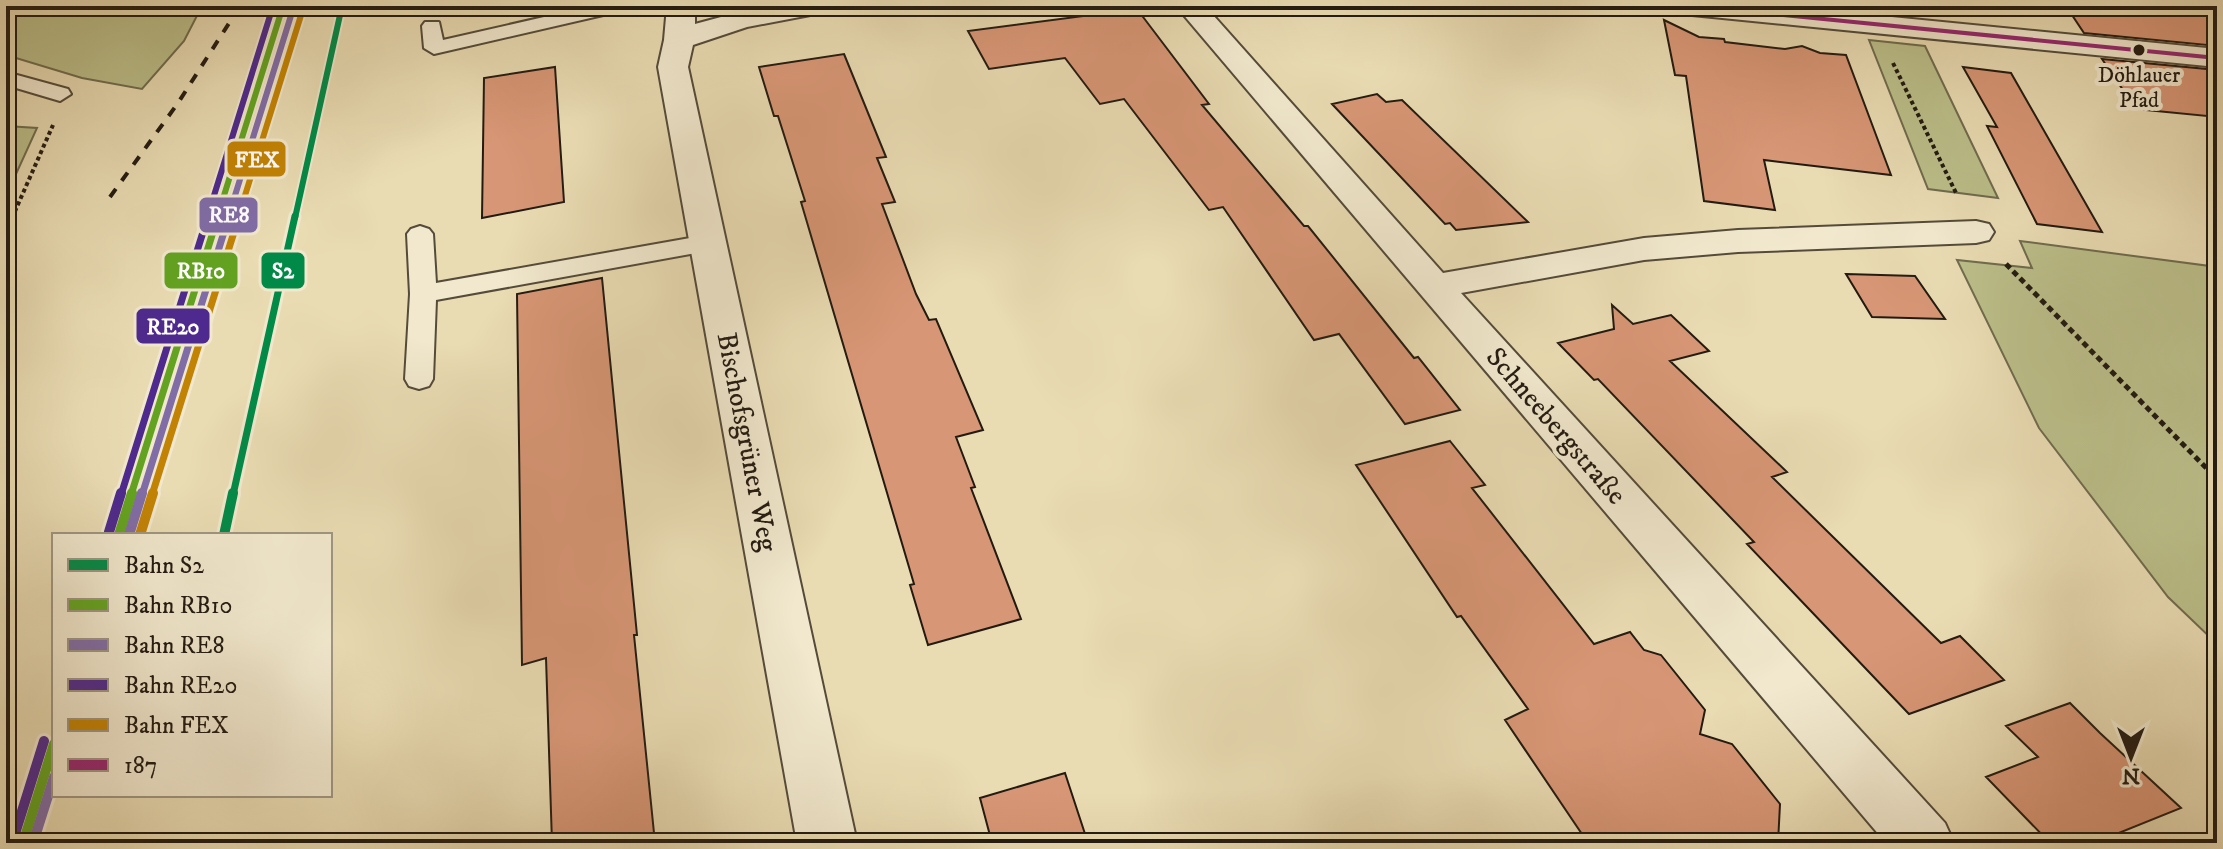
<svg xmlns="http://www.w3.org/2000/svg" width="2223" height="849" font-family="'IM FELL DW Pica',serif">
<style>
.green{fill:#bbbe89;stroke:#6f6c4e;stroke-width:2}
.building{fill:#d79675;stroke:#231b12;stroke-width:2}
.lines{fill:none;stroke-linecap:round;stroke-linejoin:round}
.lane-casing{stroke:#544b3a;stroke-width:4}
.street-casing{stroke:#544b3a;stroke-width:4}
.path-far1{stroke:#231b12;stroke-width:4;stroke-dasharray:4 3;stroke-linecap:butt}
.path{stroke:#231b12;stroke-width:5;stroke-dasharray:6 4;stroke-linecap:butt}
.lane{fill:#f1e8cd;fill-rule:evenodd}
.street{fill:#f1e8cd;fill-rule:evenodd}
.rail{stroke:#231b12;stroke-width:4;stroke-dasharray:10 10;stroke-linecap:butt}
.bus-1-casing{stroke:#f1e8cd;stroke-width:8}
.bus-1{stroke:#95276e;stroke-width:4}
.rail-1-far2-casing{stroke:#f1e8cd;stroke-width:10}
.rail-1-far1-casing{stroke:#f1e8cd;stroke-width:13}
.rail-1-casing{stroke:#f1e8cd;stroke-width:16}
.rail-2-far2-casing{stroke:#f1e8cd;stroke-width:10}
.rail-2-far1-casing{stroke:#f1e8cd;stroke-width:13}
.rail-2-casing{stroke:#f1e8cd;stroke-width:16}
.rail-3-far2-casing{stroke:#f1e8cd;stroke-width:10}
.rail-3-far1-casing{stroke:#f1e8cd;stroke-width:13}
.rail-3-casing{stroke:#f1e8cd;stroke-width:16}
.rail-4-far2-casing{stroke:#f1e8cd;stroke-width:10}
.rail-4-far1-casing{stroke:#f1e8cd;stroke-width:13}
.rail-4-casing{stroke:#f1e8cd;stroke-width:16}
.rail-5-far2-casing{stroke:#f1e8cd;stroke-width:10}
.rail-5-far1-casing{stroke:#f1e8cd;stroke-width:13}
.rail-5-casing{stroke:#f1e8cd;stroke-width:16}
.rail-1-far2{stroke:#018a47;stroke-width:6}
.rail-1-far1{stroke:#018a47;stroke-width:7}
.rail-1{stroke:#018a47;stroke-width:10}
.rail-2-far2{stroke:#63a321;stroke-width:6}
.rail-2-far1{stroke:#63a321;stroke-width:7}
.rail-2{stroke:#63a321;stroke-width:10}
.rail-3-far2{stroke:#816da6;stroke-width:6}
.rail-3-far1{stroke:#816da6;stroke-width:7}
.rail-3{stroke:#816da6;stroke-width:10}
.rail-4-far2{stroke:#4e2a8e;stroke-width:6}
.rail-4-far1{stroke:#4e2a8e;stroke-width:7}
.rail-4{stroke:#4e2a8e;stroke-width:10}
.rail-5-far2{stroke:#c28304;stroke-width:6}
.rail-5-far1{stroke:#c28304;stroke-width:7}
.rail-5{stroke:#c28304;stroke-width:10}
.bus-dot{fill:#231b12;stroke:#f1e8cd;stroke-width:3}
.labels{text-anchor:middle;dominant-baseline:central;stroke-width:8;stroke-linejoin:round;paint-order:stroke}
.far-bus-label{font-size:22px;fill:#231b12;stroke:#f1e8cd}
.street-label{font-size:28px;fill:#231b12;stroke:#f1e8cd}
.line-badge{stroke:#f1e8cd;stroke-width:3}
.badge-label{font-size:22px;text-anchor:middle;font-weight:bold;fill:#fff}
</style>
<rect width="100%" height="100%" fill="#e9dbb2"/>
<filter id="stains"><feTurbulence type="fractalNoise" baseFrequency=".0025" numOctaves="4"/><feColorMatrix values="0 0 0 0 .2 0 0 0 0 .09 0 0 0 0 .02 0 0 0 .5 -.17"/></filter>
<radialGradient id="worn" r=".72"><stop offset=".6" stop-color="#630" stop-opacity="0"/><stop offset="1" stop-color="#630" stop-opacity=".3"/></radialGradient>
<path class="green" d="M6 6H202L184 41 142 89 82 78 6 55Z
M1869 40 1925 46 1998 198 1928 189Z
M6 126 37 128 6 196Z
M2020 241 2217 267V644L2168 597 2039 428 1957 260 2032 268Z"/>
<path class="building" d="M2066 6H2217V46L2084 33Z
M1137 9 1209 104 1202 105 1304 226H1308L1414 358 1418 357 1460 410 1405 424 1339 334 1314 340 1223 207 1209 210 1124 99 1100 104 1065 58 989 69 968 31Z
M1664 20 1699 37 1724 39 1725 42 1785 49 1802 46 1820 53 1846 55 1891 175 1764 160 1775 210 1704 201 1686 76 1675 75Z
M844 54 886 157 877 158 895 202 882 204 916 294 929 320 936 319 983 430 956 437 975 487 971 488 1021 619 928 645 910 585 914 584 801 202 805 201 778 116H774L759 67Z
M2102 59 2217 70V117L2136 109Z
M555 67 564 202 482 218 484 78Z
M1963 67 2011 73 2102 232 2037 224 1987 126 1997 127Z
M1377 94 1386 102 1402 100 1528 222 1456 230 1450 223 1445 224 1332 104Z
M1846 274 1915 276 1945 319 1872 317Z
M602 278 637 635H634L655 843H552L546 658 522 665 517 294Z
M1612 305 1633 324 1671 315 1709 351 1670 361 1787 472 1772 477 1941 643 1960 636 2004 680 1909 714 1747 544 1754 542 1598 379 1594 380 1558 343 1614 329Z
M1450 441 1485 485 1472 488 1594 644 1630 632 1644 650 1661 655 1705 710 1700 734 1732 744 1780 804 1778 843H1588L1505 720 1528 709 1461 616 1457 617 1356 465Z
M2070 703 2100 733 2181 808 2094 843H2050L1986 777 2038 757 2006 726Z
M1065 773 1088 843H992L980 798Z"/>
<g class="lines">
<g class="lane-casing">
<path id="lane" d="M592 6H628L625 10 434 54 424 48 422 26 425 22H439L443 40Z
M6 72 68 89 71 94 60 101 6 85Z
M420 226 429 229 433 234 436 283 707 235 716 238 720 243 716 248 707 251 436 300 433 379 429 386 419 389 409 386 405 379 410 294 407 234 411 229Z"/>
</g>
<g class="street-casing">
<path id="street" d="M667 6H695V24L762 6H830L826 12 747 27 693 45 688 67 857 843H797L658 67 664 40Z
M1176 6H1205L1443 273 1644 238 1738 230 1976 221 1989 224 1994 232 1989 240 1976 243 1738 252 1644 260 1461 293 1945 823 1954 843H1886Z
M1678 6H1780L2217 49V67L1692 15 1682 12Z"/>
</g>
<path class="path-far1" d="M1893 63 1957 195
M12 218 53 125"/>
<path class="path" d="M6 230 12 216
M2006 264 2217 479"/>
<use href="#lane" class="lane"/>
<use href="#street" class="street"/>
<path class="rail" d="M110 197 178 103 240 6"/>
<g class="bus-1-casing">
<path id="bus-1" d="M1692 6 2217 58"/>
</g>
<use href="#bus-1" class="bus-1"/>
<g class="rail-1-far2-casing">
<path id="rail-1-far2" d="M295 218 342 6"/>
</g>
<g class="rail-1-far1-casing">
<path id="rail-1-far1" d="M233 495 295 216"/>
</g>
<g class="rail-1-casing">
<path id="rail-1" d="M224 535 233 493"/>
</g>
<g class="rail-2-far2-casing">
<path id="rail-2-far2" d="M217 218 283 6"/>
</g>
<g class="rail-2-far1-casing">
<path id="rail-2-far1" d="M131 495 218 216"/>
</g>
<g class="rail-2-casing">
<path id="rail-2" d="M119 535 132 493
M23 843 54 744"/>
</g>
<g class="rail-3-far2-casing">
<path id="rail-3-far2" d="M228 218 293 9"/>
</g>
<g class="rail-3-far1-casing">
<path id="rail-3-far1" d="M142 495 229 216"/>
</g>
<g class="rail-3-casing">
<path id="rail-3" d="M129 535 142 493
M33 843 54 777"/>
</g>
<g class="rail-4-far2-casing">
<path id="rail-4-far2" d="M207 218 273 6"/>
</g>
<g class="rail-4-far1-casing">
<path id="rail-4-far1" d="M121 495 208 216"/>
</g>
<g class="rail-4-casing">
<path id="rail-4" d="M109 532 121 493
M13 840 44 741"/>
</g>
<g class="rail-5-far2-casing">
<path id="rail-5-far2" d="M238 218 302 12"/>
</g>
<g class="rail-5-far1-casing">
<path id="rail-5-far1" d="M152 495 239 216"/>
</g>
<g class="rail-5-casing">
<path id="rail-5" d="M140 535 153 493"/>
</g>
<use href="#rail-1-far2" class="rail-1-far2"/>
<use href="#rail-1-far1" class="rail-1-far1"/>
<use href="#rail-1" class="rail-1"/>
<use href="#rail-2-far2" class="rail-2-far2"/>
<use href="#rail-2-far1" class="rail-2-far1"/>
<use href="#rail-2" class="rail-2"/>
<use href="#rail-3-far2" class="rail-3-far2"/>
<use href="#rail-3-far1" class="rail-3-far1"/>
<use href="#rail-3" class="rail-3"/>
<use href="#rail-4-far2" class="rail-4-far2"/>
<use href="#rail-4-far1" class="rail-4-far1"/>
<use href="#rail-4" class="rail-4"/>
<use href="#rail-5-far2" class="rail-5-far2"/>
<use href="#rail-5-far1" class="rail-5-far1"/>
<use href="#rail-5" class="rail-5"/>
</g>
<circle class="bus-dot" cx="2139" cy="50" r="7"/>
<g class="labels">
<g class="far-bus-label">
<text x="2139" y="75">Döhlauer<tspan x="2139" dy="25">Pfad</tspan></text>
</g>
<g class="street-label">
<text transform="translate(1556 426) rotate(49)">Schneebergstraße</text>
<text transform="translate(747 442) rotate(79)">Bischofsgrüner Weg</text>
</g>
</g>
<g class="line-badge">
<rect x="226" y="140" width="61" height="38" rx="8" fill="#c28304"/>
<rect x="198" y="196" width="61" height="38" rx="8" fill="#816da6"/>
<rect x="163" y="251" width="76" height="39" rx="8" fill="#63a321"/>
<rect x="260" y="251" width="46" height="39" rx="8" fill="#018a47"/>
<rect x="135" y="307" width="76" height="38" rx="8" fill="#4e2a8e"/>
</g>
<g class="badge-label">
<text x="257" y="167">FEX</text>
<text x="229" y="222">RE8</text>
<text x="201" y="278">RB10</text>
<text x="283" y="278">S2</text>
<text x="173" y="334">RE20</text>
</g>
<rect width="2223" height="849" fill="none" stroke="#e9dbb2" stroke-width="32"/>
<rect x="8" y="8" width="2207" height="833" fill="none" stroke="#231b12" stroke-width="4"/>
<rect x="16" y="16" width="2191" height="817" fill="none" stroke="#231b12" stroke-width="2"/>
<rect x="52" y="533" width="280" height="264" fill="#f1e8cd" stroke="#9f9682" stroke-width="2"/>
<rect x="68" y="559" width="40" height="12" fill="#018a47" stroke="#9f9682" stroke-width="2"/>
<text x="124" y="573" font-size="24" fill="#231b12">Bahn S2</text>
<rect x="68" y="599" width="40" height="12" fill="#63a321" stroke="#9f9682" stroke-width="2"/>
<text x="124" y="613" font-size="24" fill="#231b12">Bahn RB10</text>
<rect x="68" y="639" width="40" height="12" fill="#816da6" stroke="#9f9682" stroke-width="2"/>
<text x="124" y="653" font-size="24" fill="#231b12">Bahn RE8</text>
<rect x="68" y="679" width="40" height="12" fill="#4e2a8e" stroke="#9f9682" stroke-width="2"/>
<text x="124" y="693" font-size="24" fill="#231b12">Bahn RE20</text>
<rect x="68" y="719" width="40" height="12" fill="#c28304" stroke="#9f9682" stroke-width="2"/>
<text x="124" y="733" font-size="24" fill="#231b12">Bahn FEX</text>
<rect x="68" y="759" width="40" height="12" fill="#95276e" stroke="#9f9682" stroke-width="2"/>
<text x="124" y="773" font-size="24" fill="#231b12">187</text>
<g transform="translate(2131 757) rotate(180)" stroke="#f1e8cd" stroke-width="6" paint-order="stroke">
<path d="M0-6L14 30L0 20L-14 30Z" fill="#231b12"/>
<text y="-12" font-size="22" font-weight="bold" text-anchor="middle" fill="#231b12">N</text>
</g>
<rect width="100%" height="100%" filter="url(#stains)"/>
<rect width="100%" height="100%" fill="url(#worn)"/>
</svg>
